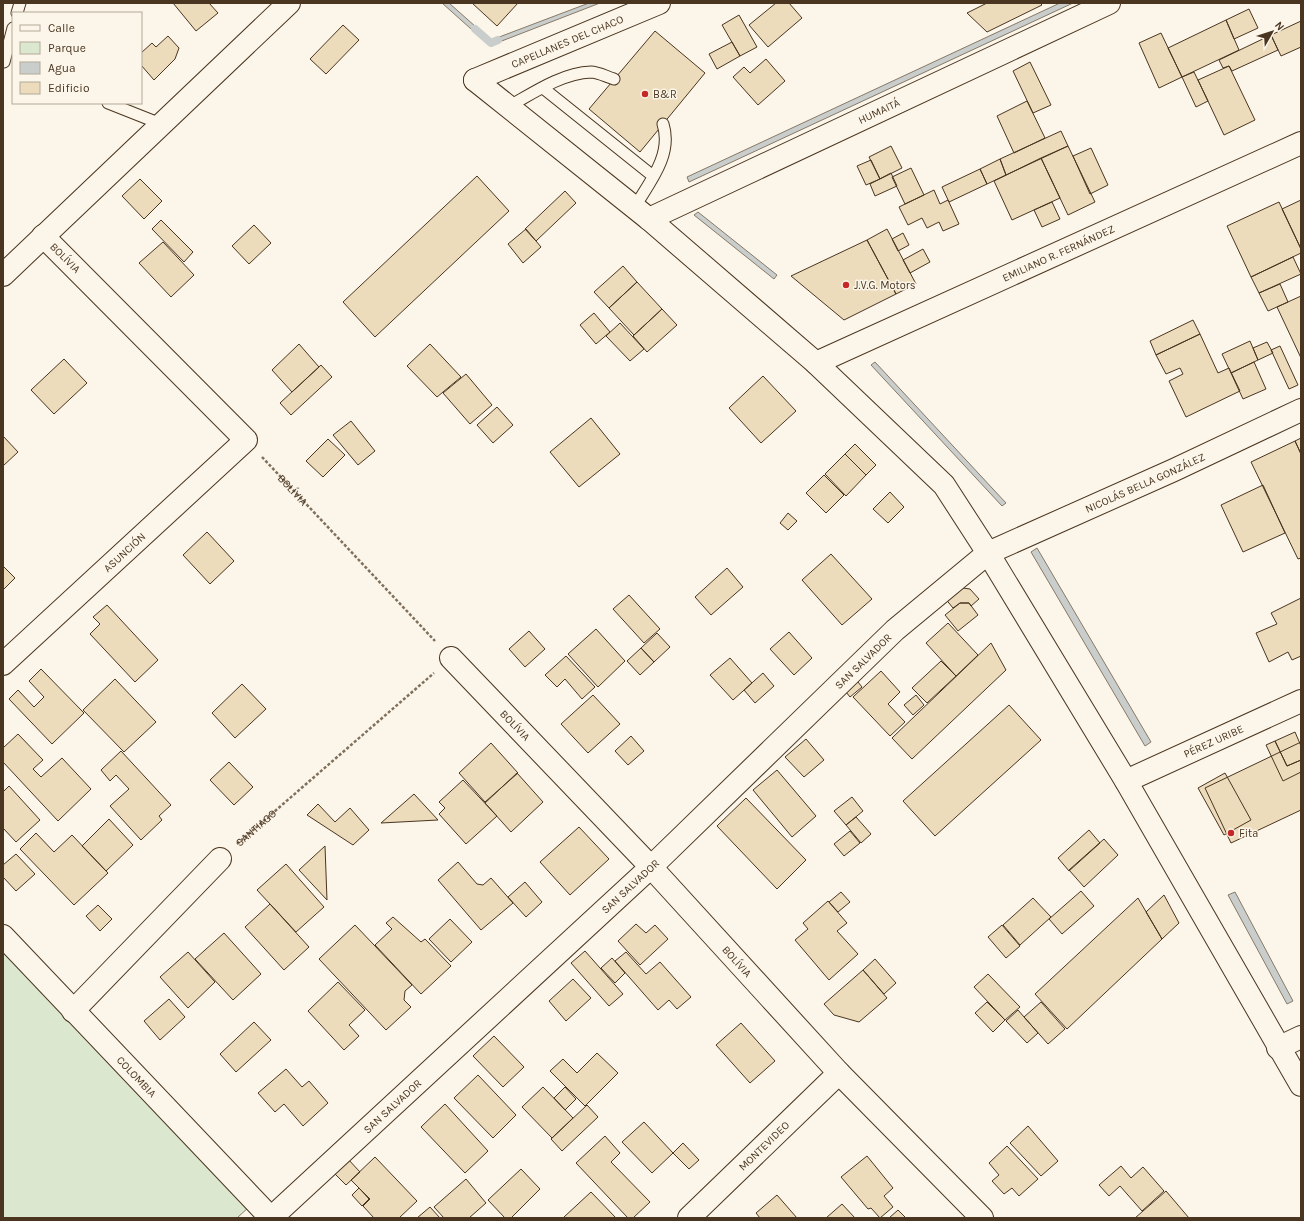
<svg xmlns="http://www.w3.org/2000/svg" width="1304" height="1221" font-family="Karla,sans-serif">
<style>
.green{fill:#dce7d0;stroke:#887966}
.water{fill:#c9cecd;stroke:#887966}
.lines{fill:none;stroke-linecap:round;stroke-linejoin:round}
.stream{stroke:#c9cecd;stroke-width:8}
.building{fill:#ecdcbc;stroke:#4a3520}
.service-casing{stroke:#4a3520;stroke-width:13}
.minor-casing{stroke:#4a3520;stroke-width:24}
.tertiary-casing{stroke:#4a3520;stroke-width:24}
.primary-casing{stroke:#4a3520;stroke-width:24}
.path{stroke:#7f6f5c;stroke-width:2.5;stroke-dasharray:3 2;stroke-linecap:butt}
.service{stroke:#fbf6e9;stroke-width:11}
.minor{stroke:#fbf6e9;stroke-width:22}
.tertiary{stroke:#fbf6e9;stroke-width:22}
.primary{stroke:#fbf6e9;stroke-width:22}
.poi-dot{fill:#c62828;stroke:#fbf6e9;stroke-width:1.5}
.labels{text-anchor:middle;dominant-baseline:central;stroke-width:3;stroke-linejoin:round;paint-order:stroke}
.street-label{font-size:11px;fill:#4a3520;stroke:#fbf6e9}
.poi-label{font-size:11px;fill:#4a3520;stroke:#fbf6e9;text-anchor:start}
</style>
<rect width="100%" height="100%" fill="#fbf6e9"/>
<path class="green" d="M3 952 250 1206 237 1218H3Z"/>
<path class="water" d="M442 3H449L485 35 480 37Z
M589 3H600L494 44 486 42Z
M1060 3H1073L689 182 687 177Z
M698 212 777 275 774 279 694 215Z
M875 362 1006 503 1002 506 871 365Z
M1037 548 1151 742 1145 746 1031 552Z
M1235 892 1293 1001 1287 1004 1228 895Z"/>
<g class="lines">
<path class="stream" d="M475 29 491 43 498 40"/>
</g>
<path class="building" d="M173 3H209L218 13 196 31Z
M472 3H518L497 26Z
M776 3H789L802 18 768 47 749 25Z
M987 3H1040L1042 5 987 32 967 13Z
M1249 9 1258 28 1234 39 1226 20Z
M739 15 757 47 740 56 722 25Z
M1226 20 1239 50 1182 77 1168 48Z
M1301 21V47L1281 56 1271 35Z
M343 25 359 40 326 74 310 59Z
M655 31 705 73 640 152 589 109Z
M1161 33 1182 77 1159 88 1139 43Z
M1271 35 1278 50 1232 71 1229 66 1223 68 1219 60Z
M168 36 179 48 175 59 154 80 141 65V53L152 43 156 47Z
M732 42 740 56 717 69 709 54Z
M766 59 785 81 758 105 733 77 744 67 750 73Z
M1030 62 1051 105 1033 113 1013 71Z
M1229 66 1255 120 1224 135 1198 80Z
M1194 72 1208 101 1196 107 1182 77Z
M1027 101 1045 138 1014 153 997 116Z
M1061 131 1068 146 1006 175 1000 159Z
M891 146 902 168 880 179 869 157Z
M1068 146 1095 202 1068 215 1041 158Z
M1091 148 1108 185 1090 194 1073 156Z
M1041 158 1060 198 1012 220 994 181Z
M1000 159 1006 175 987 184 980 169Z
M871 160 880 179 866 185 857 166Z
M911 168 924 195 905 204 892 177Z
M980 169 987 184 949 202 942 187Z
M891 173 897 186 875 196 870 184Z
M477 176 509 211 375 337 343 302Z
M140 179 162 201 144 219 122 196Z
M934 190 940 204 948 200 959 224 943 231 939 222 927 228 922 218 908 225 899 207Z
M565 191 576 203 536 241 525 229Z
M1301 200V249L1282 209Z
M1052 202 1060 219 1042 227 1034 210Z
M1279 202 1301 249V253L1251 277 1227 226Z
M161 220 193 252 184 262 152 229Z
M254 225 271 243 249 264 232 246Z
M526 229 541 247 523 263 508 244Z
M887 229 916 284 896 294 867 240Z
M903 233 909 245 898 251 892 239Z
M867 240 896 294 844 320 791 276Z
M163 242 194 275 171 297 139 263Z
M923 249 930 262 910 273 903 260Z
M1293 257 1301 274 1259 293 1251 277Z
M623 266 637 282 609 308 594 292Z
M637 282 662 309 634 335 609 308Z
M1280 284 1288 302 1268 311 1259 293Z
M1301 296V358L1277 307Z
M662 309 677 325 647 352 633 336Z
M594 313 610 332 596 344 580 325Z
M1193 320 1200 334 1156 355 1150 341Z
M620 323 644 349 630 361 606 336Z
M1200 334 1218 373 1229 368 1240 391 1186 417 1169 381 1183 374 1180 368 1166 374 1156 355Z
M1250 341 1258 360 1231 373 1222 354Z
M1267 342 1273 353 1258 360 1253 348Z
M299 344 319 367 292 392 272 370Z
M430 344 461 377 437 397 407 366Z
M1280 346 1298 385 1289 389 1271 350Z
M64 359 87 383 54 414 31 390Z
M1254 362 1266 389 1243 399 1231 373Z
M321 365 332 377 291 415 280 403Z
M466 374 492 405 470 424 443 393Z
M763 376 796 411 761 443 729 408Z
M497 407 513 425 493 443 477 425Z
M591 418 620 454 579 487 550 452Z
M351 421 375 451 358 465 333 435Z
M3 436 18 452 3 466Z
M1301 438V454L1295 441Z
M328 439 345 455 323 477 306 461Z
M1295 441 1301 454V558L1298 559 1251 462Z
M855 444 876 465 866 475 845 454Z
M845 454 866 475 846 496 825 474Z
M824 475 844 495 826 513 806 493Z
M1263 485 1285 533 1243 552 1221 505Z
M890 492 904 507 888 523 873 509Z
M788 513 797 521 788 530 780 523Z
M207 532 234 561 210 584 183 555Z
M831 554 872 599 842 625 802 580Z
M3 566 15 578 3 590Z
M727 568 743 587 711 615 695 597Z
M956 587 970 589 979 599 971 606 969 603H960L953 608 944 597Z
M629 595 660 629 644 643 613 609Z
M1301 598V656L1292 660 1288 652 1269 662 1256 633 1277 624 1271 613Z
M960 603H969L978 615 958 631 945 615Z
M107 605 158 660 135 682 90 634 100 624 93 617Z
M948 623 978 655 956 676 926 643Z
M596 629 625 661 598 687 568 654Z
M529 631 545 649 525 667 509 649Z
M789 632 812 658 794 675 770 649Z
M657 633 670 647 654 662 641 648Z
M991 643 1006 670 912 759 892 738Z
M641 648 654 662 640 675 627 661Z
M566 656 595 687 582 699 565 679 557 687 545 675Z
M730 658 752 683 733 700 710 675Z
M941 661 956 676 927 703 912 688Z
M41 669 84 713 52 744 9 699 18 690 34 707 44 697 29 681Z
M881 671 900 692 888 704 905 722 890 736 853 697Z
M763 673 774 686 755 703 744 690Z
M854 677 862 687 850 697 842 687Z
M115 679 156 722 124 752 83 710Z
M242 684 266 709 235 738 212 713Z
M593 695 620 724 588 753 561 724Z
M916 695 924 705 913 715 904 705Z
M1009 705 1041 740 935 836 903 801Z
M1295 732 1301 746V760L1287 766 1275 741Z
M18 734 43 760 33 769 41 777 62 758 91 789 58 821 3 762V748Z
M631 736 644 751 628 765 615 751Z
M806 739 824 760 804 777 785 757Z
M1275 741 1287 766 1301 760V772L1283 781 1266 745Z
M1301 742V810L1231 843 1205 788Z
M491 743 518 773 485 802 459 773Z
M121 751 171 805 159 816 162 820 141 840 110 806 129 789 116 775 110 781 101 770Z
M229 762 253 787 234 805 210 780Z
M777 770 816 816 792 837 753 790Z
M517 773 543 802 511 832 485 803Z
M1225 773 1251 820 1224 835 1198 788Z
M463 780 497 816 466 844 439 814 445 808 439 802Z
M9 786 40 820 16 842 3 828V792Z
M414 794 438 820 381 823Z
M852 797 863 811 846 825 834 811Z
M746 798 806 860 777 889 717 826Z
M318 804 335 822 350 808 369 830 353 845 307 815Z
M856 817 871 834 861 843 846 825Z
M109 819 133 845 106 871 82 846Z
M579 827 609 859 570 895 540 862Z
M1089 830 1100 843 1069 871 1058 858Z
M850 831 860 843 844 856 834 844Z
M36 833 54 852 72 835 108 873 74 905 20 849Z
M1104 839 1118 855 1084 887 1069 870Z
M325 846 327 900 299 870Z
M16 854 35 874 16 891 3 877V865Z
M458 862 477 884 483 885 491 878 513 903 481 930 438 880Z
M286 864 324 907 296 932 257 890Z
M525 882 542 902 526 917 508 897Z
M1081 891 1094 906 1062 934 1049 919Z
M841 892 850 902 838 912 829 902Z
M1164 895 1179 923 1162 939 1146 912Z
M1033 898 1051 917 1020 945 1003 925Z
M1138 898 1162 939 1067 1029 1035 994Z
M828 901 847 923 837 931 858 954 829 980 795 940 808 929 803 923Z
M270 904 309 947 284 970 245 927Z
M98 905 112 919 100 931 86 916Z
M393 917 421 942 425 939 451 966 421 994 375 945 392 929 386 923Z
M450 919 472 942 451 962 429 939Z
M636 924 646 933 655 925 668 939 640 965 618 941Z
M355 925 412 985 405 991 404 1000 411 1007 386 1030 319 959Z
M1002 925 1020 946 1006 958 988 937Z
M224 933 261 974 233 1000 195 959Z
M585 951 623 994 609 1006 571 963Z
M188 952 215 982 188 1008 160 977Z
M626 952 646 974 660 962 691 997 677 1009 669 1000 658 1010 615 961Z
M612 958 625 973 615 983 601 968Z
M875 959 896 983 884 994 863 970Z
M863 970 887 998 859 1022 834 1015 824 1004Z
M988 974 1020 1007 1005 1020 974 987Z
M573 979 591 998 566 1021 549 1001Z
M338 982 365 1010 349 1025 359 1036 344 1050 308 1011Z
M169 999 185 1017 160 1040 144 1021Z
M987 1002 1005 1020 993 1032 975 1013Z
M1041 1002 1065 1029 1048 1044 1024 1017Z
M1018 1010 1038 1033 1027 1043 1006 1021Z
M254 1022 271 1040 236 1072 220 1054Z
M741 1023 775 1061 750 1083 716 1045Z
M494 1036 524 1067 503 1087 473 1056Z
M597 1053 618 1073 585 1106 550 1071 563 1059 577 1073Z
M286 1069 302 1087 309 1081 328 1103 303 1126 284 1104 275 1112 258 1093Z
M478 1075 516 1115 493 1138 454 1098Z
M543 1087 573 1118 552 1138 522 1107Z
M565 1087 576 1099 565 1110 554 1098Z
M445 1104 488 1151 465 1173 421 1127Z
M587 1105 598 1117 562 1151 551 1139Z
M644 1122 673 1153 652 1173 622 1142Z
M1028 1126 1058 1161 1041 1176 1010 1143Z
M605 1136 620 1153 611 1162 650 1202 633 1218H628L576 1163Z
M683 1143 699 1160 689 1169 673 1153Z
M1007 1146 1038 1179 1019 1196 1012 1188 1004 1194 992 1181 999 1175 989 1163Z
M867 1156 893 1188 884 1196 893 1207 880 1218 871 1208 868 1209 841 1177Z
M375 1157 417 1201 399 1218H374L363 1206 370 1199 351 1180Z
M347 1158 360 1172 346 1185 332 1171Z
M1121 1166 1131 1178 1143 1167 1164 1191 1142 1211 1120 1186 1109 1196 1099 1185Z
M521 1169 540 1189 511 1218H505L488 1200Z
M466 1179 486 1203 469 1218H444L434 1207Z
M359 1188 369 1199 362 1206 352 1195Z
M1166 1191 1189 1218H1135Z
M591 1192 616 1218H565L564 1217Z
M777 1195 797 1218H760L756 1213Z
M842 1204 855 1218H826Z
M430 1207 440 1218H417Z
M898 1210 906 1218H889Z"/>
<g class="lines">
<g class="service-casing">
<path id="service" d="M17 13 20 3
M4 62 13 28
M543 88 653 176
M108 103 161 124
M508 107C533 93 562 73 591 72 598 72 607 77 614 79
M634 208C649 183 673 155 663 124"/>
</g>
<g class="minor-casing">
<g id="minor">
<path id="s3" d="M649 219 1109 3"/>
<path d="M3 275 289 3"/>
<path id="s4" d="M816 363 1301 143"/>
<path id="s5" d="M988 553 1174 470 1301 410"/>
<path id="s6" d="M451 658 651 867 839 1073 982 1218"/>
<path id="s7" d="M3 664 246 440 43 236"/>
<path id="s8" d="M3 936 271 1218"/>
<path d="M73 1011 220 859"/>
<path d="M1278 1048 1301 1037"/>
<path id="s9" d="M689 1218 839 1073"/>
</g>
</g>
<g class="tertiary-casing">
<g id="tertiary">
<path id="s10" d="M475 80 659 3"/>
<path id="s11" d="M1126 781 1301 701"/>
<path id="s12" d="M271 1218 651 867 895 630 988 553"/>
</g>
</g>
<g class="primary-casing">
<path id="primary" d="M475 80 649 219 816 363 944 485 988 553 1126 781 1301 1085"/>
</g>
<g class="path">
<path id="s1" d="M262 457 435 641"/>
<path id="s2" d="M237 844 434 673"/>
</g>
<use href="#service" class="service"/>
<use href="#minor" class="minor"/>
<use href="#tertiary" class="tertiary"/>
<use href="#primary" class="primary"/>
</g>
<g class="poi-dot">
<circle cx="645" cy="94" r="4"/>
<circle cx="846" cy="285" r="4"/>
<circle cx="1231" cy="833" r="4"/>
</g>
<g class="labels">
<g class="street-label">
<text stroke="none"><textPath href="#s10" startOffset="100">CAPELLANES DEL CHACO</textPath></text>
<text stroke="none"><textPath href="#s3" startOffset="254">HUMAITÁ</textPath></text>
<text stroke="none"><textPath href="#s4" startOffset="266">EMILIANO R. FERNÁNDEZ</textPath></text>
<text transform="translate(65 258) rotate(45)">BOLÍVIA</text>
<text stroke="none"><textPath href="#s5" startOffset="172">NICOLÁS BELLA GONZÁLEZ</textPath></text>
<text stroke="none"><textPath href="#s1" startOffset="45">BOLÍVIA</textPath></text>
<text stroke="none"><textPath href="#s7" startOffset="165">ASUNCIÓN</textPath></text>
<text stroke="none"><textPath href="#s12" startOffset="813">SAN SALVADOR</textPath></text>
<text stroke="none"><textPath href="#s6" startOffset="93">BOLÍVIA</textPath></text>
<text stroke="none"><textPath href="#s11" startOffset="96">PÉREZ URIBE</textPath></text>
<text stroke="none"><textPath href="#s2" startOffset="25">SANTIAGO</textPath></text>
<text stroke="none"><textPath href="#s12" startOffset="489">SAN SALVADOR</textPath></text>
<text stroke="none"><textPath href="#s6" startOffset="417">BOLÍVIA</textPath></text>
<text stroke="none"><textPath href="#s8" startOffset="194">COLOMBIA</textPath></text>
<text stroke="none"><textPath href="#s12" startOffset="165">SAN SALVADOR</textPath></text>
<text stroke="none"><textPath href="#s9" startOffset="104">MONTEVIDEO</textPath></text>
</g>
<g class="poi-label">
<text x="653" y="94">B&amp;R</text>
<text x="854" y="285">J.V.G. Motors</text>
<text x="1239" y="833">Fita</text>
</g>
</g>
<rect width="1304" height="1221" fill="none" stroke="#4a3520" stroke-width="8"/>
<rect x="12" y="12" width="130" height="92" fill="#fbf6e9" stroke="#b4a999"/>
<rect x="20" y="25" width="20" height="6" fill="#fbf6e9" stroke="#b4a999"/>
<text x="48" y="32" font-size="12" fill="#4a3520">Calle</text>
<rect x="20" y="42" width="20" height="12" fill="#dce7d0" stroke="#b4a999"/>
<text x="48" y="52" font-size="12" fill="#4a3520">Parque</text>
<rect x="20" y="62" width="20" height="12" fill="#c9cecd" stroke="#b4a999"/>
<text x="48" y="72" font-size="12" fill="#4a3520">Agua</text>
<rect x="20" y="82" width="20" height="12" fill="#ecdcbc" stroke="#b4a999"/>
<text x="48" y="92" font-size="12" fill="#4a3520">Edificio</text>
<g transform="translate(1272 32) rotate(51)" stroke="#fbf6e9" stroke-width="3" paint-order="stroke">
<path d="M0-3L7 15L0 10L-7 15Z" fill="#4a3520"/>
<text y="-6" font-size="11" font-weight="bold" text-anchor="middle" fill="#4a3520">N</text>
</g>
</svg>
